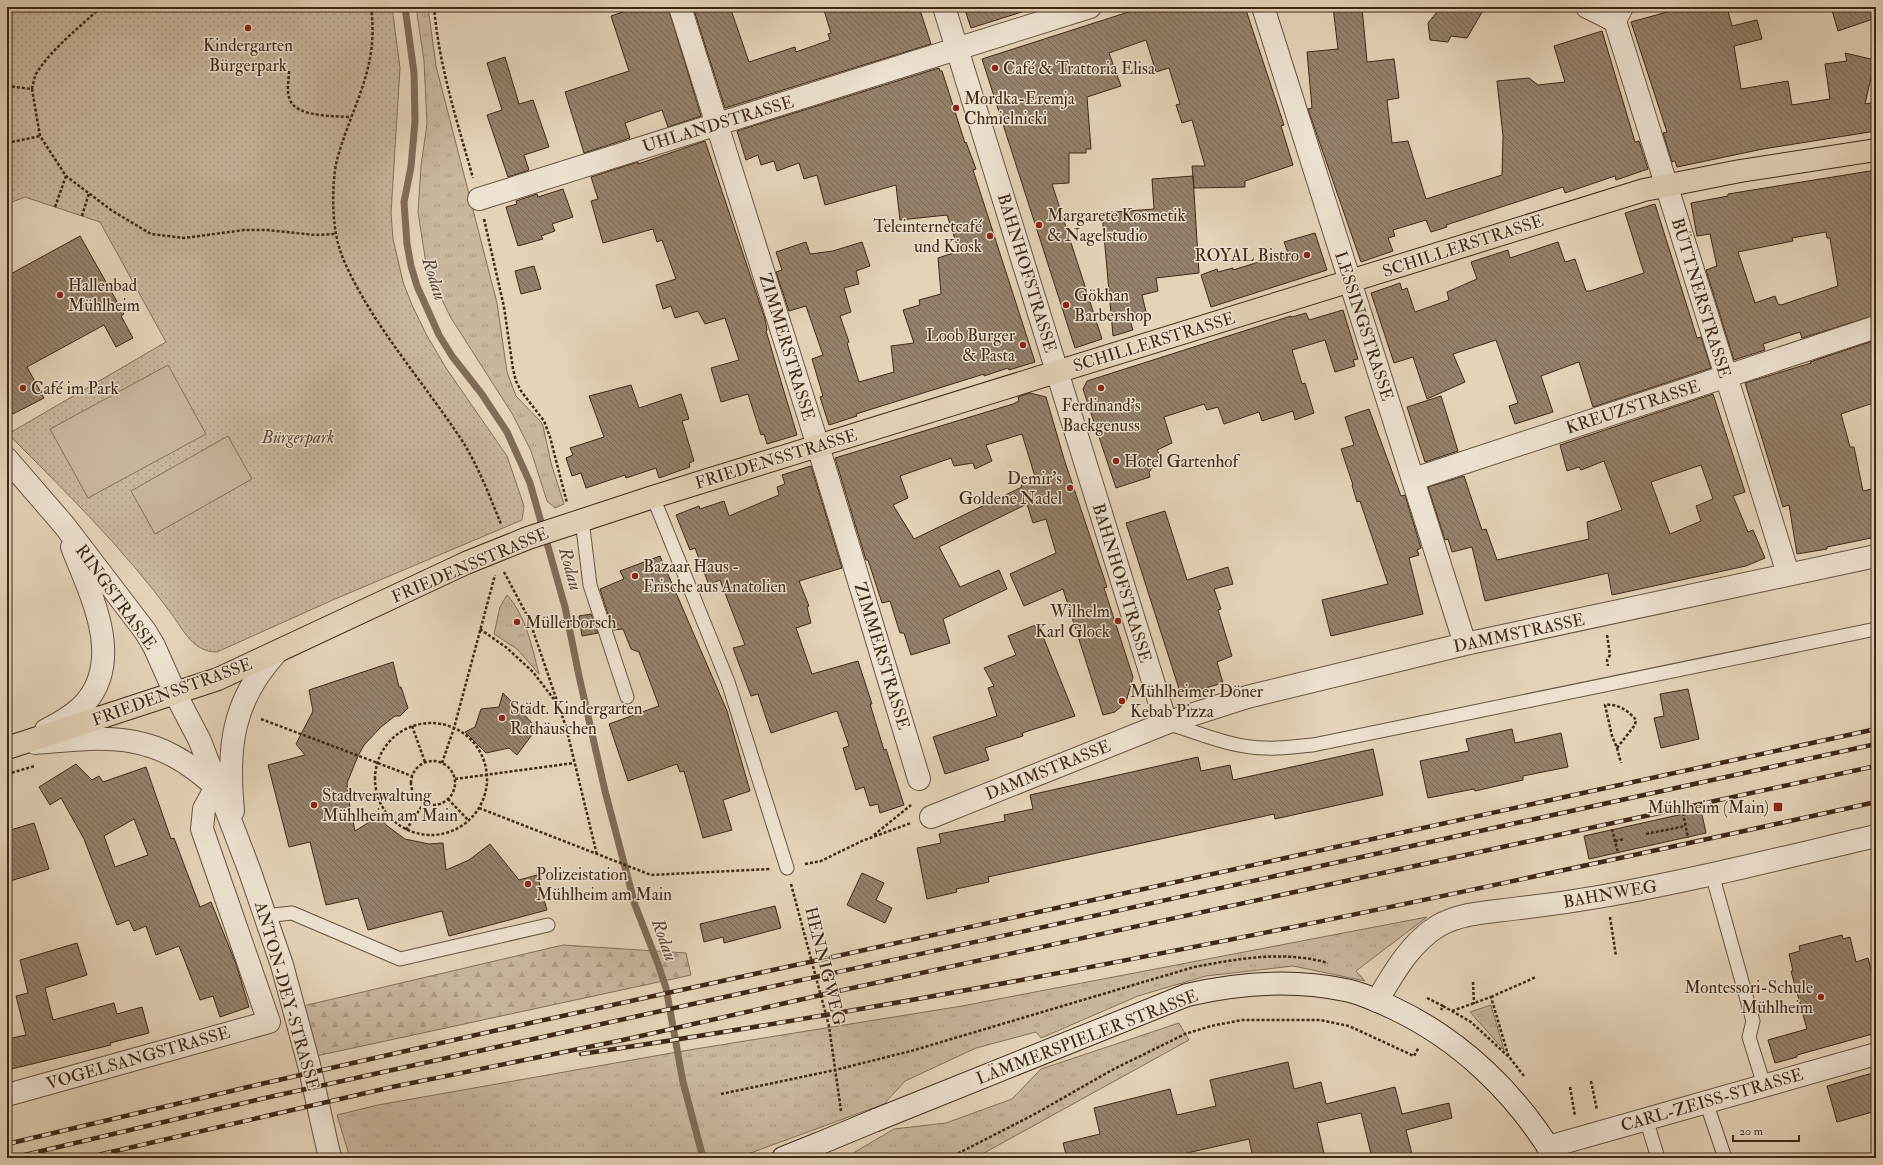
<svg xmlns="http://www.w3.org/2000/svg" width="1883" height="1165" font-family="'IM FELL Double Pica',serif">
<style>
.grass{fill:url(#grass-tufts);stroke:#84705a}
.forest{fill:url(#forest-firs);stroke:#84705a}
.park{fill:url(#park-dots);stroke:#84705a}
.pitch{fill:#c8b69d;stroke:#84705a}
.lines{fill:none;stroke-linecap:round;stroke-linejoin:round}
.stream{stroke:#816c57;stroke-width:7}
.building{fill:url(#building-back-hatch);stroke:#402917;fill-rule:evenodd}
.lane-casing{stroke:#69543f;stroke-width:15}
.street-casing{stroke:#69543f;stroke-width:24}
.secondary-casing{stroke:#402917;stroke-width:24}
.primary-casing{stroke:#402917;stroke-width:24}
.path{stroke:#402917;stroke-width:2.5;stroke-dasharray:3 2;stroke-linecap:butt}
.lane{stroke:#ede2d1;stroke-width:13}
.street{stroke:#ede2d1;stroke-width:22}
.secondary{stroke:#ede2d1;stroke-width:22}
.primary{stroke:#e4d3b8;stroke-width:22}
.rail-casing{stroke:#402917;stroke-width:4.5}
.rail{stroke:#ede2d1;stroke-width:3;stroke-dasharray:9;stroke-linecap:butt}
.secondary-bridge-casing{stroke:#402917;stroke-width:24;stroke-linecap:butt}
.secondary-bridge{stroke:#ede2d1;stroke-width:22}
.poi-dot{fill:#8f2418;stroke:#ede2d1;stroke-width:1.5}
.labels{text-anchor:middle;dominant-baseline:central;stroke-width:3;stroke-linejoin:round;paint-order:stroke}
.poi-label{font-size:17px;fill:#402917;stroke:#ede2d1;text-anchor:start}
.street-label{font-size:17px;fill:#402917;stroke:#ede2d1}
.park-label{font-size:17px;font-style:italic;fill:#5b4532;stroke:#ede2d1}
.water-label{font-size:18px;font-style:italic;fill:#5b4532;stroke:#ede2d1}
</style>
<defs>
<pattern id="grass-tufts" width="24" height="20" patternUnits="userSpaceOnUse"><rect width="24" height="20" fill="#c8b69d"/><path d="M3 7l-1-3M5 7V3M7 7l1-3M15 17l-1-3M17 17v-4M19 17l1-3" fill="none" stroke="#ad9c86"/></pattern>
<pattern id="forest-firs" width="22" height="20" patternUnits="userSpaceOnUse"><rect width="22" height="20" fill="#c8b69d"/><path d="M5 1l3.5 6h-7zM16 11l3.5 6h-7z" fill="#ad9c86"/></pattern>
<pattern id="park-dots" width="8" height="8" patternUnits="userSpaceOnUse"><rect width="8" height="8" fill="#c8b69d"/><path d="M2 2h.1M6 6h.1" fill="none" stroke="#ad9c86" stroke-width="1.8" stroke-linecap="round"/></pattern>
<pattern id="building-back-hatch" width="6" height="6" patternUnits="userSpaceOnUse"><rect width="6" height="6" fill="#95816b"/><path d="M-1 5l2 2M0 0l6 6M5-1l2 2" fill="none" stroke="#7b6a57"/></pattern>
</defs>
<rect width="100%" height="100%" fill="#e4d3b8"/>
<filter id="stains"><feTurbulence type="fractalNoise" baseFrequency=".005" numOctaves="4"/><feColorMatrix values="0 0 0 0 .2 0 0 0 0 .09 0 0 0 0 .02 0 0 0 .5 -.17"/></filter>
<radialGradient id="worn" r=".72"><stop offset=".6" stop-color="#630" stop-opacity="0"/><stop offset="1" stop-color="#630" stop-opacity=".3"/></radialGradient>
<path class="grass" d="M416 7H428L436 66 497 303 507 372 516 396 541 422 543 426 551 463 564 504 555 508 547 501 531 451 513 415 451 318 427 270 418 212 421 166 427 124 424 61Z
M507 595C526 616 532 647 539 674L517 649 494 634 500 607Z
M1427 917 1356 971 1365 981 1293 966 1206 976 1138 996 1041 1038 1036 1032 976 1048 905 1081 884 1104 737 1158H350L337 1115 378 1105 683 1051 962 1006Z
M1491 1005 1504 1050 1470 1012Z
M1179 1023 1189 1040 975 1158H856L855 1152 894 1129 946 1123 1012 1099 1041 1069Z"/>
<path class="forest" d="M563 945 686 953 691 975 316 1056 303 1006Z"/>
<path class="park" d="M7 7H392L400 68 391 213 393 239 403 282 412 305 426 334 446 368 507 456 524 506 522 520 335 599 217 652C193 652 184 631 171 613 123 548 65 491 8 434L166 342 100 222 25 197 7 204Z"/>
<path class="pitch" d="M168 365 206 434 88 498 50 429Z
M228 436 252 479 155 534 131 491Z"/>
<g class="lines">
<path class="stream" d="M405 7 414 73 415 121 411 167 404 202 407 244 411 266 417 286 439 335 452 356 481 393 507 432 530 483 565 607 579 676 605 791 635 905 658 964 666 988 683 1082 703 1158"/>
</g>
<path class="building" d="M638 7H668L701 116 668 127 662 110 625 123 630 138 584 153 565 92 629 71 611 16Z
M693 7H730L749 62 795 47 796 52 830 40 828 34 831 33 823 7H919L931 44 725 108Z
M964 7H1024L1025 11 971 28Z
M1144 7H1245L1284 125 1281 126 1293 165 1245 181V187L1194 188 1192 166H1205L1192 120 1182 123 1176 105 1180 104 1169 68 1156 72 1146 40 1109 53 1121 86 1087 97 1091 149H1086V153H1069V183L1052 184 1102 339 1075 348 982 59Z
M1333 7H1362L1367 62 1394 59 1399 98 1387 100 1392 143 1408 141 1426 199 1502 175 1503 136 1497 81 1529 78 1538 85 1565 82 1554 46 1602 31 1635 142 1639 141 1648 169 1616 180 1615 176 1565 193 1563 187 1446 225 1447 227 1431 232 1426 220 1393 230 1395 236 1388 238 1393 251 1361 262 1308 109 1312 108 1307 52 1338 49Z
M1441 7H1485L1467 38 1451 36 1448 42 1430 40 1428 23Z
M1685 7H1727L1732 26 1757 20 1762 39 1734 46 1741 89 1788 81 1792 105 1830 99 1825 64 1847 61 1845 53 1875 60 1865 104 1876 102V131L1763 149 1677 167 1675 161 1672 162 1663 133 1667 132 1631 22Z
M1831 7H1876V18L1838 31Z
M505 57 519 104 533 100 549 147 524 155 529 170 508 177 487 115 502 110 487 63Z
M939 68 940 71H942L965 143 966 142 976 169 973 170 1035 362 1009 370 1008 368 984 376V374L856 414 857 416 829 425 820 397 823 396 812 359 823 355 806 306 789 311 776 272 782 270 776 252 806 242 810 254 833 251 862 242 870 266 856 271 859 284 844 288 851 312 840 316 849 342 847 343 859 382 894 372 891 346 914 343 903 310 920 305 919 300 941 294 938 258 959 251 947 215 900 220 896 185 825 205 817 175 804 179 799 163 777 171 774 161 761 165 758 155 746 160 737 131Z
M705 141 765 319 767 330 766 331 797 435 767 444 764 434 761 435 748 394 721 402 711 368 739 360 725 318 705 324 698 311 675 318 671 306 663 309 656 285 676 279 662 240 657 242 653 229 603 243 591 201 598 199 591 177 638 162V164Z
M1876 170V315L1802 338 1800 332 1763 344 1765 350 1734 360 1706 270 1717 266 1710 234 1697 236 1691 203 1728 196V194ZM1826 232 1827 238H1830L1838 286 1781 305 1778 304 1775 296 1755 303 1738 252 1793 241 1792 238Z
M1193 176 1199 273 1156 278 1158 291 1142 295 1146 312 1129 317 1133 330 1113 336 1102 213 1154 209 1152 179Z
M563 189 573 217 552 224 555 231 541 236 543 239 518 246 506 207 517 204 516 201 537 194 538 197Z
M1655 204 1697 338 1701 337 1711 368 1593 407 1579 362 1541 376 1553 412 1515 424 1509 406 1518 403 1496 340 1453 354 1465 382 1427 399 1413 357 1394 363 1371 293 1400 283 1402 290 1407 288 1415 312 1449 300 1447 292 1477 279 1471 262 1508 250 1510 258 1558 242 1565 262 1575 259 1586 291H1590L1644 273 1625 213Z
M1315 233 1327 270 1211 307 1201 275 1217 269 1218 272 1233 268V270L1288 253 1284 242Z
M80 236 124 314 121 316 133 338 116 347 104 325 27 367 44 398 13 414 7 403V276Z
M534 266 541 289 521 294 515 271Z
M1343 310 1358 359 1353 360 1355 366 1335 372 1325 340 1292 350 1302 384 1305 383 1314 413 1295 420 1293 411 1262 421 1259 412 1224 424 1218 407 1207 410 1204 404 1164 417 1172 443 1157 450 1161 457 1149 472 1150 477 1116 488 1083 389 1087 381 1291 316 1292 317 1306 313 1309 320Z
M1876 340V402L1841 414 1850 447H1854L1863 491 1876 488V537L1827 547V549L1797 554 1789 505 1783 507 1745 383 1811 363 1810 362Z
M631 385 639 408 681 394 689 419 682 421 694 461 689 463 690 467 659 478 656 468 626 478 625 475 586 488 581 473 572 476 566 458 573 455 570 448 604 437 589 396Z
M1030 393 1046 397 1064 459 1107 587 1104 588 1133 677 1126 702 1115 712 1103 715 1063 589 1024 606 1010 574 1056 553 1046 519 1033 523 1027 504 939 547 960 587 999 570 1007 589 943 619 950 643 911 655 904 633H900L890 601 882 603 868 560H866L835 458 1013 404 1019 401 1018 397ZM1022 434 1036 480 1021 485 1022 487 914 539 893 505 908 498 900 476 951 458 954 466 973 463 975 469 992 461 986 445Z
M1713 394 1745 492 1733 496 1748 532 1753 530 1765 558 1746 566 1612 595 1608 573 1485 601 1472 547 1452 552 1448 539 1445 540 1428 487 1464 476 1482 530 1486 529 1497 560 1589 539 1587 522 1622 510 1604 461 1581 470 1579 467 1567 471 1560 445ZM1701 465 1713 499 1696 506 1701 521 1670 534 1651 482Z
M1441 396 1458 451 1425 462 1407 407Z
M1369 409 1401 496 1405 495 1421 548 1417 550 1419 555 1409 558 1423 614 1331 636 1322 600 1388 584 1360 501 1357 502 1352 485H1353L1341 449 1354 445 1345 417Z
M811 466 842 568 799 581 809 606 807 607 811 623 796 628 812 674 858 661 872 704H870L884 750 886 749 904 805 880 813 878 804 870 806 864 787 856 790 843 748 849 746 837 711 771 733 758 694 751 696 733 648 745 645 720 580 709 585 695 548 690 550 676 515 699 506 700 509 724 501 729 516 779 495 777 487 785 484 782 475Z
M1165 511 1187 580 1228 567 1233 584 1214 589 1221 609 1218 610 1232 656 1217 662 1223 683 1181 695 1126 523Z
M660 556 727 711 750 791 723 800 732 830 703 838 684 771 680 772 677 764 628 781 609 724 659 706 639 652 631 649 623 629 613 630 600 589 624 579 620 571Z
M591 614 598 633 582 636 579 616Z
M1038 624 1075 716 1022 733 1023 736 985 748 989 760 945 774 933 737 997 716 988 688 994 686 984 668 1016 655 1008 636Z
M393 662 399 687H401L408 708 400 716H395L381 727 364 745 358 756 347 783 348 797 355 831 379 816 386 825 405 839 429 844 443 843 446 870 469 860 490 844 519 880 537 875 547 910 449 936 442 911 368 930 358 898 326 905 310 842 289 847 268 765 305 755 296 744 313 711 309 690Z
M1688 689 1699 739 1661 748 1654 718 1664 716 1660 694Z
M503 693 537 728 517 755 509 748 486 753 465 732 475 727 481 709 499 707Z
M1512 729 1515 743 1561 733 1568 767 1523 776V780L1475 791 1474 789 1428 798 1420 761 1469 751 1466 739Z
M1373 749 1383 795 1275 819 1274 814 988 877 989 882 956 889 957 892 927 899 917 848 941 843 939 834 1005 821 1004 815 1033 809 1030 795 1198 757 1201 771 1230 765 1233 780Z
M76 764 92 780 99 776 103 782 146 767 171 839 174 838 200 907 211 902 236 964 249 1007 220 1017 213 996 200 1000 179 946 156 955 146 926 134 931 129 920 117 925 84 839 61 798 50 805 39 787ZM134 819 148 855 115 867 104 836Z
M1701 810 1706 833 1589 859 1584 836Z
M34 823 49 869 7 882V831Z
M862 873 884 883 876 900 892 908 885 923 847 905Z
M775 906 781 928 724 943 723 937 704 942 700 924Z
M1842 935 1843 939 1850 937 1856 962 1868 958 1876 988V1033L1797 1055V1057L1775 1063 1768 1040 1807 1029 1791 971H1793L1789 954 1800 951 1799 946Z
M77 943 87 975 45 988 53 1020 114 1003 117 1014 142 1007 149 1033 110 1043 111 1045 7 1070V1039L26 1035 16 996 28 993 20 960Z
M1288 1062 1294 1089 1321 1082 1326 1104 1395 1087 1402 1114 1449 1103 1452 1118 1406 1130 1413 1158H1372L1361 1113 1317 1123 1325 1158H1253L1249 1139 1165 1158H1067L1063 1143 1100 1134 1094 1108 1170 1089 1177 1115 1216 1106 1210 1080Z
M1876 1072V1111L1837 1122 1827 1086Z"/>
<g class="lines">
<g class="lane-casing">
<path id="lane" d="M653 497 728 682 787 868
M582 520 590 585 627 697
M1167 723C1199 733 1233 748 1266 748 1282 749 1297 746 1313 745L1876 629
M1712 874 1753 1021 1749 1037 1764 1085
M264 916 292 913 400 959 548 925
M1706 1102 1725 1158
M1646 1119 1658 1158"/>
</g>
<g class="street-casing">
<path id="street" d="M680 7 818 446 919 779
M944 7 1166 723
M1263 7 1465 644
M1587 7 1615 21 1622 7
M1615 21 1788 574
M479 199 1090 7
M7 459 64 525 145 631 154 646 175 693 200 741 250 872 282 965 309 1065 330 1158
M1414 479 1876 327
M46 730C60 723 75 715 86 702 124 657 90 593 72 547
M233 811C227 748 232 701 276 653
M931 817 1166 723 1247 697 1465 644 1876 556
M1377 1001C1393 974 1410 943 1438 926 1462 912 1493 912 1520 908 1548 905 1576 901 1604 896 1695 880 1786 857 1876 836
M7 1095 269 1022 202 829 204 809 216 787C155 731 112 736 35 743
M1548 1147 1876 1054"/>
</g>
<g class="secondary-casing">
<path id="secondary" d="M876 1120 1187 995C1239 983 1292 979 1345 990 1361 993 1376 1000 1391 1007 1460 1039 1516 1093 1555 1158
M783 1158 818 1144"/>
</g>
<g class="primary-casing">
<path id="primary" d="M7 748 218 679 466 563 528 538 653 497 1644 190 1740 171 1876 150"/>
</g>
<path class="path" d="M371 7C379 68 354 101 338 156 332 177 332 212 336 234 340 258 354 282 366 303 395 351 432 395 463 442 479 468 490 497 501 524
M434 7C439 66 457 121 473 178
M289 71C289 81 286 91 290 100 296 117 335 116 351 117
M7 86 32 89 40 136 66 176 111 210 151 234 184 238 244 230H267L315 235 336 234
M32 89C33 84 34 79 36 74 50 50 81 26 101 7
M7 143 40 136
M55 207 66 176
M82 216 89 193
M484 219 504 307 513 369 516 381 521 391 544 421 550 437 567 503
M504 572 529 619 566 727 597 855
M480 629 507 648 533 672 556 702
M1607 635 1610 655 1607 660 1608 666
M261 719 412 776
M375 779a56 56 0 1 1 112 0a56 56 0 1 1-112 0Z
M412 726 425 762
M1617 748 1635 725 1636 720C1629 711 1617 703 1605 705L1612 736 1617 748 1621 763
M411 783a22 22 0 1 1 44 0a22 22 0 1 1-44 0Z
M442 763 454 728 495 575
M7 774 35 766
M455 779 574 763
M448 799 469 821
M479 808 651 875 770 869
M1683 813 1688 838
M1612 829 1618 853
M406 830 424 803
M1646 834 1685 826
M874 835 911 805
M1615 841 1624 839
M805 864 821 861 862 841 911 823
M791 884 829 1026 841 1111
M1610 917 1616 956
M1473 982 1474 1004
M1491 997 1536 977
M1427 998 1443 1006 1441 1010
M1443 1006 1471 1022 1510 1058 1524 1076
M1452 1011 1491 997 1509 1058
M1591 1081 1597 1110
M1570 1087 1575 1116
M721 1094 835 1070 911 1051 1194 967C1237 959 1284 950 1328 963
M949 1158 1033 1115 1112 1070 1185 1034 1211 1026 1242 1020H1320L1349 1026 1414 1056 1419 1047"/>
<use href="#lane" class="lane"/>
<use href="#street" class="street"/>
<use href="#secondary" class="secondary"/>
<use href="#primary" class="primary"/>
<g class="rail-casing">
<path id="rail" d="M581 1054C1016 990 1446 897 1876 802
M7 1144 261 1084 489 1032 1876 729
M12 1158 265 1098 1876 744
M85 1158 392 1087 623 1040 843 990 1876 766"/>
</g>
<use href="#rail" class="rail"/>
<g class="secondary-bridge-casing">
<path id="secondary-bridge" d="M818 1144 876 1120"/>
</g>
<use href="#secondary-bridge" class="secondary-bridge"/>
</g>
<g class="poi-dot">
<circle cx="248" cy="28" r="4"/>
<circle cx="995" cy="68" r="4"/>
<circle cx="956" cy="108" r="4"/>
<circle cx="1039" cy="225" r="4"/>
<circle cx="990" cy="236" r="4"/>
<circle cx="1307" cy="255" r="4"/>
<circle cx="60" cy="295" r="4"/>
<circle cx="1066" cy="305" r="4"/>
<circle cx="1023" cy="345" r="4"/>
<circle cx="23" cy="388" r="4"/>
<circle cx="1101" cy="388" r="4"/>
<circle cx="1116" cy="461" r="4"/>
<circle cx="1070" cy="488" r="4"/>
<circle cx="635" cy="576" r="4"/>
<circle cx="1118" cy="621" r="4"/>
<circle cx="517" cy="622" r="4"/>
<circle cx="1122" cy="701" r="4"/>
<circle cx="502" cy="718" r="4"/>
<circle cx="314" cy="805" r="4"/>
<rect x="1773" y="802" width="10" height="10" rx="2"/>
<circle cx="528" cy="884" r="4"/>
<circle cx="1821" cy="997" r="4"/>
</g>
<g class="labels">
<g class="poi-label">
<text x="248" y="45" text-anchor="middle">Kindergarten<tspan x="248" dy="20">Bürgerpark</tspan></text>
<text x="1003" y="68">Café &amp; Trattoria Elisa</text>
<text x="964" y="98">Mordka-Eremja<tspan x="964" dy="20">Chmielnicki</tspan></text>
<text x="1047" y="215">Margarete Kosmetik<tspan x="1047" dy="20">&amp; Nagelstudio</tspan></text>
<text x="982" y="226" text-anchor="end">Teleinternetcafé<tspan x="982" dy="20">und Kiosk</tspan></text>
<text x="1299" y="255" text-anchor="end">ROYAL Bistro</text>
<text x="68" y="285">Hallenbad<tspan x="68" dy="20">Mühlheim</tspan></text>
<text x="1074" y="295">Gökhan<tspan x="1074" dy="20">Barbershop</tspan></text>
<text x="1015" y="335" text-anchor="end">Loob Burger<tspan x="1015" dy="20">&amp; Pasta</tspan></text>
<text x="31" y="388">Café im Park</text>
<text x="1101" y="405" text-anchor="middle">Ferdinand's<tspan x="1101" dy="20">Backgenuss</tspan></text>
<text x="1124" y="461">Hotel Gartenhof</text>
<text x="1062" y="478" text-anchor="end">Demir's<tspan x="1062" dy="20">Goldene Nadel</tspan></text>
<text x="643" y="566">Bazaar Haus -<tspan x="643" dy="20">Frische aus Anatolien</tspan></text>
<text x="1110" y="611" text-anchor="end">Wilhelm<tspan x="1110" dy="20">Karl Glock</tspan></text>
<text x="525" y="622">Müllerborsch</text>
<text x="1130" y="691">Mühlheimer Döner<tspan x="1130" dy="20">Kebab Pizza</tspan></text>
<text x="510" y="708">Städt. Kindergarten<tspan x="510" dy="20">Rathäuschen</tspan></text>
<text x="322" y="795">Stadtverwaltung<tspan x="322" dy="20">Mühlheim am Main</tspan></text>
<text x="1769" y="807" text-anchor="end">Mühlheim (Main)</text>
<text x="536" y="874">Polizeistation<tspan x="536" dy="20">Mühlheim am Main</tspan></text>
<text x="1813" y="987" text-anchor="end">Montessori-Schule<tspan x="1813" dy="20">Mühlheim</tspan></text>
</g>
<g class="street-label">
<text transform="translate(718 124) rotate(-17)">UHLANDSTRASSE</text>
<text transform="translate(1463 246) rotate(-18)">SCHILLERSTRASSE</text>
<text transform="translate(1027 273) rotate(73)">BAHNHOFSTRASSE</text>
<text transform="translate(1701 298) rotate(73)">BÜTTNERSTRASSE</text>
<text transform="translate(1364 326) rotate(72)">LESSINGSTRASSE</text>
<text transform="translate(1154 342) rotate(-17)">SCHILLERSTRASSE</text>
<text transform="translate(787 347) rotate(73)">ZIMMERSTRASSE</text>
<text transform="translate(1633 407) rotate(-18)">KREUZSTRASSE</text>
<text transform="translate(776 459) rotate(-17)">FRIEDENSSTRASSE</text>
<text transform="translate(470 565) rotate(-23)">FRIEDENSSTRASSE</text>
<text transform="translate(1122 583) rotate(73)">BAHNHOFSTRASSE</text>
<text transform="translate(116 597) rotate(54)">RINGSTRASSE</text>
<text transform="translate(1519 633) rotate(-12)">DAMMSTRASSE</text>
<text transform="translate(882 656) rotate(73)">ZIMMERSTRASSE</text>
<text transform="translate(172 692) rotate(-20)">FRIEDENSSTRASSE</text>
<text transform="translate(1048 770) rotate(-22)">DAMMSTRASSE</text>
<text transform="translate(1610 894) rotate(-10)">BAHNWEG</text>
<text transform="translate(825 966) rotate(76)">HENNIGWEG</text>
<text transform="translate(287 996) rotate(74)">ANTON-DEY-STRASSE</text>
<text transform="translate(1087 1037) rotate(-21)">LÄMMERSPIELER STRASSE</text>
<text transform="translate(138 1058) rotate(-16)">VOGELSANGSTRASSE</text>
<text transform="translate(1712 1100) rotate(-16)">CARL-ZEISS-STRASSE</text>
</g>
<g class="park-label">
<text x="298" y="437">Bürgerpark</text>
</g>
<g class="water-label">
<text transform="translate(434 279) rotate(72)">Rodau</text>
<text transform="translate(570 569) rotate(74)">Rodau</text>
<text transform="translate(664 940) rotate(70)">Rodau</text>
</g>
</g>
<rect width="1883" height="1165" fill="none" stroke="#e4d3b8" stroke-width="24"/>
<rect x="8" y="8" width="1867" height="1149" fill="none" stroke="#402917" stroke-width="2"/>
<rect x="12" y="12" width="1859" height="1141" fill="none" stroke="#402917"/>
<path d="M1733 1135v6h66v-6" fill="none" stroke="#402917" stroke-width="2"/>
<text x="1739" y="1135" font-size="12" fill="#402917" stroke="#ede2d1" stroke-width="3" paint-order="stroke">20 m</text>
<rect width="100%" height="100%" filter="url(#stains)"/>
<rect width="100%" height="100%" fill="url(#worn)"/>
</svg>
